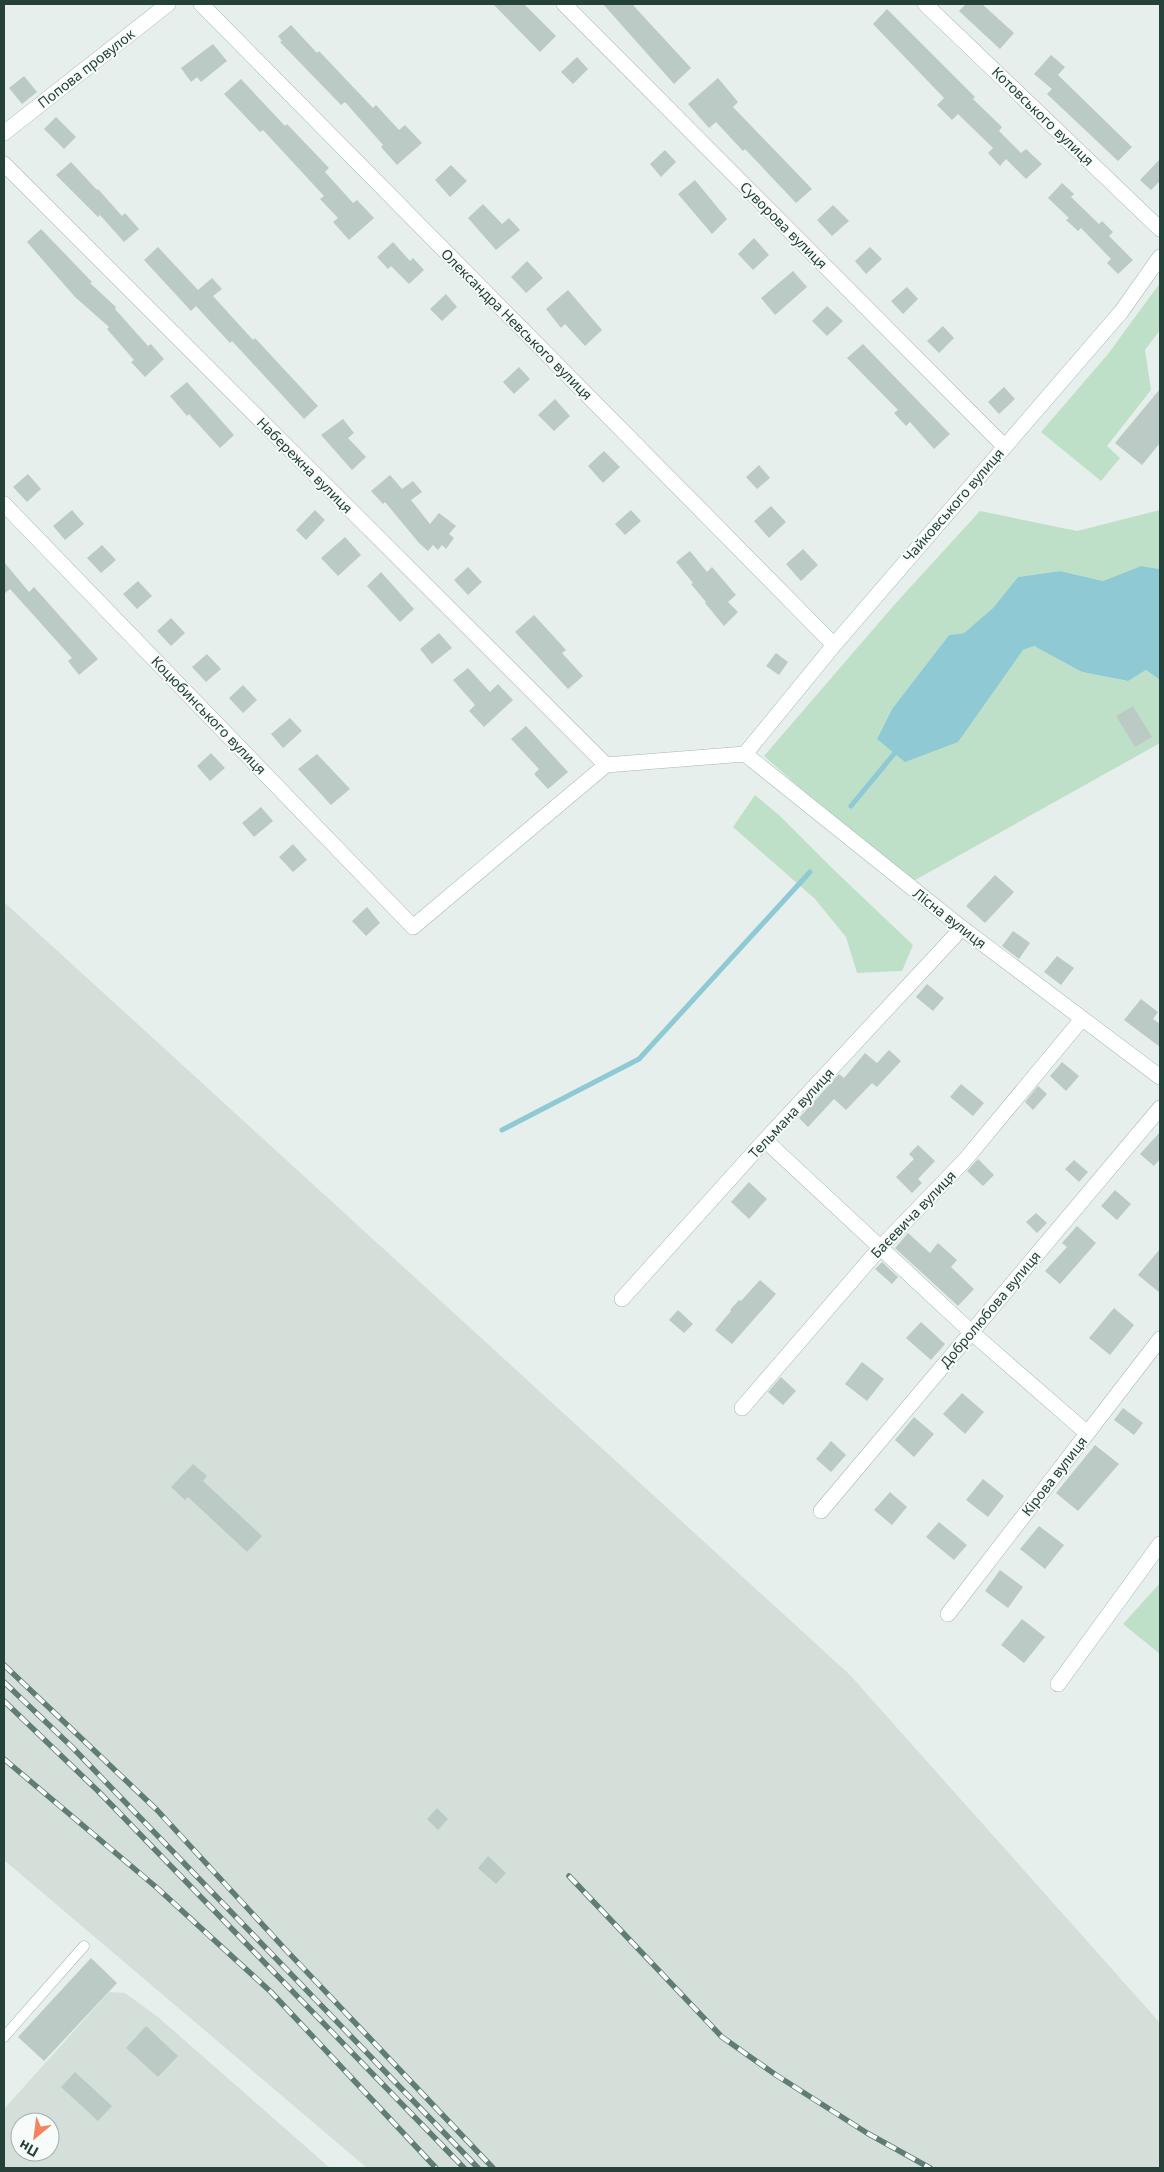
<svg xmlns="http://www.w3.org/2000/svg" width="1164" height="2172" font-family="'Noto Sans',sans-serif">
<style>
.built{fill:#d4dfda;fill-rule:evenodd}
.green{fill:#bfe0c8}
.water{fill:#8ec9d4}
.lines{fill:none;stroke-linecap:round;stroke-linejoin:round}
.stream{stroke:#8ec9d4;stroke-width:5}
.building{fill:#bbcac4}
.lane-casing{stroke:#a8b8b2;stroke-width:11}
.street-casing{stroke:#a8b8b2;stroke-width:16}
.secondary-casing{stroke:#a4bbb3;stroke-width:16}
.lane{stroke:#fff;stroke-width:10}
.street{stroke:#fff;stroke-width:15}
.secondary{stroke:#fff;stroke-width:15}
.rail-casing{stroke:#5f7d75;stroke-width:5.5}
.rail{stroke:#f7fbf9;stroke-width:4;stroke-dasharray:11;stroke-linecap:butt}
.labels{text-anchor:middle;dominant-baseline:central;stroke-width:4;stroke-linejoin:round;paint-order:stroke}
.street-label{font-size:14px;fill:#24423a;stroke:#f7fbf9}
</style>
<rect width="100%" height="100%" fill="#e6efeb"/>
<path class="built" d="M4 902 850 1675 1160 2023V2168H367L4 1860Z
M109 1992 125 1993 158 2017 330 2168H5L4 2109ZM20 2122H50V2152H20Z"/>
<path class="green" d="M1160 283V330L1145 350 1151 390 1107 446 1120 458 1101 481 1041 432 1108 354Z
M1160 510V569L1141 566 1103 581 1060 571 1018 577 993 608 964 633 949 635 892 709 877 739 992 691 1023 650 1034 646 1082 672 1127 681 1146 670 1160 680V743L908 884 764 756 895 604 980 511 1077 531Z
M755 795 780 816 834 870 913 945 902 971 857 973 846 937 815 899 733 827Z
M1160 1583V1654L1123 1624Z"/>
<path class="water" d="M1141 566 1160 569V680L1146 670 1128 681 1082 672 1034 646 1023 650 958 742 905 762 877 739 892 709 949 635 964 633 993 608 1018 577 1060 571 1103 581Z"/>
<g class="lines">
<path class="stream" d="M851 806 898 749
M502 1130 639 1059 810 872"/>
</g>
<path class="building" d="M493 4H524L556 36 540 52Z
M603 4H632L691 68 674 84Z
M966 4H982L1014 33 1000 49 959 11Z
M887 9 975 97 973 99 1002 127 999 131 1021 153 1026 149 1042 164 1026 179 1006 159 1000 166 988 153 993 148 958 114 952 120 937 105 944 98 873 24Z
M291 25 317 53 319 51 373 108 376 105 399 130 405 125 422 143 397 165 381 147 383 145 345 102 341 105 280 42 282 41 278 36Z
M213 44 227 61 201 82 197 77 191 82 181 68Z
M1051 55 1065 67 1058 75 1132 147 1118 161 1047 94 1052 89 1034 74Z
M577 57 588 69 573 84 561 72Z
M24 76 37 92 22 104 9 88Z
M718 78 738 102 733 107 812 189 796 203 745 149 743 151 716 122 709 128 688 104Z
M241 79 285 126 287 124 329 168 325 172 353 203 357 200 374 218 349 240 333 222 338 218 320 199 324 196 263 130 260 132 224 94Z
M56 117 76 137 64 149 44 129Z
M665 150 676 162 661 177 650 164Z
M1160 159V181L1151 190 1140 180Z
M71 162 97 190 98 189 122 216 125 213 139 229 124 242 100 215 98 217 56 175Z
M451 165 467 181 450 197 435 180Z
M695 180 727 219 712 234 678 194Z
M1062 183 1074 194 1071 197 1099 224 1102 221 1113 232 1109 236 1133 260 1118 274 1107 263 1111 259 1081 228 1078 231 1066 220 1069 218 1048 198Z
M483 204 502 224 509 218 520 230 496 250 468 218Z
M833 205 849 221 832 236 817 220Z
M41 229 92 282 90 283 116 307 115 309 148 346 151 344 164 359 145 377 131 362 134 360 107 329 109 327 75 297 27 242Z
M754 238 769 255 753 270 738 254Z
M393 242 410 261 413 258 424 270 409 284 391 266 388 269 377 257Z
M158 247 198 290 212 278 222 289 213 296 253 340 255 338 318 406 304 419 232 341 230 343 196 306 191 311 144 260Z
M870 247 882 259 866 274 855 261Z
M527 261 543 278 526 293 511 277Z
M793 271 807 287 775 315 761 298Z
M907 287 918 299 903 314 891 301Z
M568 290 602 330 585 346 565 324 561 328 546 309Z
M446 294 457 307 442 321 430 309Z
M827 306 843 321 827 336 812 321Z
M943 326 954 338 939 353 927 341Z
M863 344 950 434 934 449 910 422 906 426 894 413 898 410 847 358Z
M519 367 530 379 514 394 503 382Z
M187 382 234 435 220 448 189 414 187 416 170 396Z
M1004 387 1015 399 999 414 988 402Z
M1160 389V443L1142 465 1115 443Z
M555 399 570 416 554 431 538 415Z
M343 419 354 433 348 438 366 457 352 470 321 435Z
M604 451 620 467 603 483 588 466Z
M759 465 770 478 757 489 746 477Z
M28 474 41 489 27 502 13 487Z
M390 475 402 489 413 481 422 492 411 500 430 524 439 513 456 526 449 534 454 538 446 549 442 545 438 550 433 545 428 551 419 543 385 502 383 504 371 491Z
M771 506 786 522 769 538 754 521Z
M72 510 84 524 65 540 53 526Z
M315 510 325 520 306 540 296 530Z
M631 510 641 521 625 535 615 524Z
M345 537 361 555 338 576 321 558Z
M102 545 116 560 101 573 87 558Z
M803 549 818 565 801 581 786 564Z
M690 551 707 572 712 567 736 595 728 602 738 612 724 626 705 603 706 602 691 584 693 583 676 562Z
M4 562 29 592 34 587 98 659 79 675 68 661 72 658 10 589 4 594Z
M468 567 482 582 468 595 454 580Z
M381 572 414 609 400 622 367 586Z
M138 581 152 596 137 609 123 594Z
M534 615 566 650 562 653 583 676 568 689 515 632Z
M171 618 185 633 171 646 157 631Z
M439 633 452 648 432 664 420 649Z
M776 653 788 662 779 675 766 666Z
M207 654 221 669 206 682 192 667Z
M468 668 490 692 498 684 513 700 484 727 469 711 475 705 453 680Z
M243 685 257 700 243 713 229 698Z
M1133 706 1152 737 1135 747 1116 716Z
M290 718 302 731 283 748 271 734Z
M526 726 568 772 548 789 534 774 539 769 511 739Z
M211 753 225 768 210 781 197 766Z
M317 754 350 789 331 805 298 769Z
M261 807 273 821 254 837 242 823Z
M293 844 307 860 293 872 279 857Z
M995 875 1014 892 985 923 966 906Z
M367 907 380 923 366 936 352 921Z
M1013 931 1030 943 1019 959 1002 946Z
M1057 956 1074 968 1061 985 1044 972Z
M927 984 944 998 933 1011 916 997Z
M1141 999 1158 1012 1153 1019 1160 1024V1047L1124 1020Z
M889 1050 901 1061 877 1087 872 1083 846 1110 834 1099 808 1127 799 1118 839 1074 844 1078 865 1053 877 1063Z
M1062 1062 1079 1076 1066 1091 1050 1076Z
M961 1084 984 1103 973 1116 950 1097Z
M1038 1086 1047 1094 1033 1110 1025 1102Z
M1160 1132V1159L1154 1166 1140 1154Z
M918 1145 935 1161 918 1179 922 1183 912 1193 896 1177 914 1159 909 1154Z
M978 1159 994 1175 983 1186 967 1171Z
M1074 1160 1088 1172 1079 1182 1065 1169Z
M749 1182 767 1199 749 1219 731 1202Z
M1115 1190 1131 1204 1117 1220 1101 1206Z
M1036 1213 1047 1223 1037 1233 1026 1222Z
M1077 1226 1096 1243 1060 1284 1045 1271 1067 1247 1062 1243Z
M908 1233 930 1253 938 1243 957 1260 951 1267 974 1289 958 1306 895 1248Z
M1160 1249V1293L1138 1275Z
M882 1262 898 1277 892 1284 875 1269Z
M760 1280 776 1294 732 1344 715 1330 731 1311 730 1310 739 1300 741 1301Z
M1114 1308 1134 1325 1110 1355 1089 1338Z
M678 1310 693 1324 684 1333 669 1320Z
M921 1322 945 1344 931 1360 906 1338Z
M862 1362 884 1379 867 1401 845 1384Z
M781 1377 796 1391 783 1405 768 1392Z
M962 1393 984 1412 965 1434 943 1414Z
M1123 1408 1143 1423 1134 1435 1114 1420Z
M914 1417 934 1434 914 1457 895 1440Z
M831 1441 846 1455 831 1472 816 1459Z
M1095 1445 1119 1464 1078 1511 1056 1493Z
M193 1464 207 1476 203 1481 262 1536 247 1552 188 1497 185 1500 171 1487Z
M983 1479 1004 1496 988 1517 966 1500Z
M890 1492 907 1507 892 1525 874 1510Z
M939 1522 967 1545 954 1560 926 1537Z
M1039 1526 1064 1545 1045 1569 1020 1549Z
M1000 1570 1023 1587 1008 1608 985 1591Z
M1022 1619 1045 1637 1024 1663 1001 1645Z
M437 1808 448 1819 438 1830 427 1819Z
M488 1856 506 1873 496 1884 478 1868Z
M91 1958 117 1983 44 2061 18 2037Z
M146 2026 178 2056 158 2077 126 2048Z
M75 2072 112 2106 98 2121 61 2087Z"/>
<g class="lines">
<g class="lane-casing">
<path id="lane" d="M4 2037 84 1946"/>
</g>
<g class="street-casing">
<path id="street" d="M201 4 834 645
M564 4 1004 446
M925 4 1160 229
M4 133 168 4
M4 164 606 765
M4 504 413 927 606 765 745 754
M765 1140 970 1331 1087 1433
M622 1299 765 1140 962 928
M742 1408 880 1248 965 1160 1082 1019
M821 1511 1160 1108
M948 1614 1160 1339
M1058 1684 1160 1544"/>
</g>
<g class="secondary-casing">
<path id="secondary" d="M1160 257 1121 312 834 645 745 754 962 928 1160 1077"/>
</g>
<use href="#lane" class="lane"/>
<use href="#street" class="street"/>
<use href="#secondary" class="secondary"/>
<g class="rail-casing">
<path id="rail" d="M4 1665 157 1810 285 1949 493 2168
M4 1682 72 1747 478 2168
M4 1701 98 1791 464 2168
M4 1759 156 1887 271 1992 436 2168
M569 1876 722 2037 776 2075 867 2133 930 2168"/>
</g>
<use href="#rail" class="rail"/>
</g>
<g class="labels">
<g class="street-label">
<text transform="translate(86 68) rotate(-38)">Попова провулок</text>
<text transform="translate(1043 116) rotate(44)">Котовського вулиця</text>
<text transform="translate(784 225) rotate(45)">Суворова вулиця</text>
<text transform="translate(517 324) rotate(45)">Олександра Невського вулиця</text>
<text transform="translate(305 465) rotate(45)">Набережна вулиця</text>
<text transform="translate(953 505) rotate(-49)">Чайковського вулиця</text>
<text transform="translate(209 715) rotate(46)">Коцюбинського вулиця</text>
<text transform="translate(950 918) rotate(38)">Лісна вулиця</text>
<text transform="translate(791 1113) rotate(-47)">Тельмана вулиця</text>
<text transform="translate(913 1214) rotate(-46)">Баєевича вулиця</text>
<text transform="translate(990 1309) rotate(-50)">Добролюбова вулиця</text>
<text transform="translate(1054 1476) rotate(-52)">Кірова вулиця</text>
</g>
</g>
<rect width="1164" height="2172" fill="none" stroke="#24423a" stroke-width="10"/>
<g transform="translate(35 2137) rotate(209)"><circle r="24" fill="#f7fbf9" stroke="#a3b1ad"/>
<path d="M0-4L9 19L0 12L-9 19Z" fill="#f4845f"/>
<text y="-8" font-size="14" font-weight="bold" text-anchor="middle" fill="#24423a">Пн</text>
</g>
</svg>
